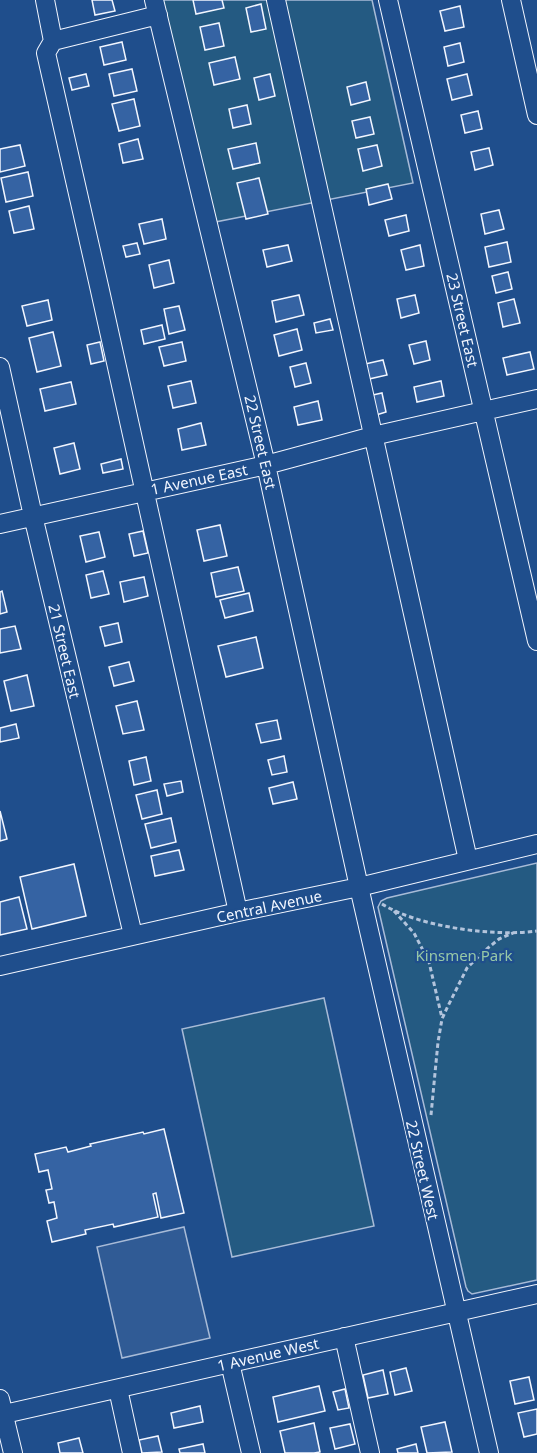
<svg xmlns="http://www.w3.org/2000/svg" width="537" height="1453" font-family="'Noto Sans',sans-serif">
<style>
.green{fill:#245a82;stroke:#a8bbd7;stroke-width:1.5}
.parking{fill:#305b95;stroke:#a8bbd7;stroke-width:1.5}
.building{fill:#3563a3;stroke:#f2f6ff;stroke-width:1.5}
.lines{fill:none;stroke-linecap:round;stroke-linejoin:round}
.minor-casing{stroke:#f2f6ff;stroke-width:20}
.path{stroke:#b3c4dc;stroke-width:3;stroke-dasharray:4.5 3;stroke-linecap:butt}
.minor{stroke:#1f4e8c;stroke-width:18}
.labels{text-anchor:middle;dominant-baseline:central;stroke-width:4.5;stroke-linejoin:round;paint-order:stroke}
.street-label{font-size:15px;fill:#f2f6ff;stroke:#1f4e8c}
.park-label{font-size:15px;fill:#97c8a6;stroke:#1f4e8c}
</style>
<rect width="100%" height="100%" fill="#1f4e8c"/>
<path class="green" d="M158 0H372L413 183 210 223Z
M537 863V1280L472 1294 468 1291 466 1287 378 907 381 901 387 898Z
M324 998 374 1226 232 1257 182 1029Z"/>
<path class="parking" d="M184 1227 210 1338 122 1358 97 1247Z"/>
<path class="building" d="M92 0H112L115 11 95 15Z
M193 0H222L224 8 196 14Z
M261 4 266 29 251 32 246 8Z
M460 6 464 27 445 31 440 11Z
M219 23 224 46 205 50 200 27Z
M122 42 126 60 104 65 100 47Z
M460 43 464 62 448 66 444 47Z
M235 57 240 79 214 85 209 63Z
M132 69 137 91 114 96 109 74Z
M86 74 89 86 72 90 69 78Z
M270 74 275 96 259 100 254 78Z
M467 74 472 95 452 100 447 79Z
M366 82 370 100 351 105 347 87Z
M134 99 140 126 119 131 112 104Z
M247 105 251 124 233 128 229 109Z
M478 111 482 129 465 133 461 115Z
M370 117 374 134 356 138 352 121Z
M138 139 143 159 123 163 119 144Z
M256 143 260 163 233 169 228 149Z
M20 145 25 166 0 172V149Z
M377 145 382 166 363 171 358 149Z
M489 148 493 165 475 170 471 152Z
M28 172 33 196 6 202 1 178Z
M259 178 268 214 246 219 237 183Z
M388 184 392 199 369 205 366 189Z
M29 206 34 229 14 233 9 211Z
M499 210 504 229 485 234 481 214Z
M406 215 409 231 389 236 385 220Z
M162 219 166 239 144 244 139 224Z
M507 242 511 262 489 267 485 247Z
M137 243 140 254 126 257 123 246Z
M288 245 292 261 267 267 263 250Z
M420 245 424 266 406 270 401 250Z
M169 260 174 283 154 288 149 265Z
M508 272 512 289 496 293 492 276Z
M299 295 304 315 276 322 272 301Z
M415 295 419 313 401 318 397 299Z
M514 299 520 323 503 327 498 303Z
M48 300 52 320 27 326 22 306Z
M179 306 185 330 169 334 164 309Z
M330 319 333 330 316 333 314 323Z
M162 325 165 339 144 344 141 330Z
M297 329 302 350 279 356 274 335Z
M53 332 61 366 37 372 29 338Z
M426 341 430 360 414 364 409 345Z
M100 342 104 361 91 364 87 345Z
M182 342 186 361 164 366 159 347Z
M530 352 534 369 507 375 503 358Z
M383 360 387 375 369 379 365 364Z
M306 363 311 383 295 387 290 367Z
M191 381 196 403 173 408 168 386Z
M441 381 444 396 417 402 414 387Z
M71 382 76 404 45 411 40 389Z
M382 393 386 412 373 416 368 396Z
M318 401 322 420 298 425 294 407Z
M201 423 206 445 182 450 178 429Z
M74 443 80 469 60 474 54 448Z
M121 459 123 469 103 473 101 464Z
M220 525 227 556 204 561 197 530Z
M143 531 148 553 134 556 129 534Z
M99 532 105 557 86 562 80 536Z
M238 567 244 591 216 597 211 573Z
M103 571 109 594 91 598 86 575Z
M144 577 148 596 124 602 120 582Z
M2 591 7 612 0 614V592Z
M249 593 253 611 225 618 220 600Z
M118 623 122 642 105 646 100 627Z
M15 626 21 649 0 653V629Z
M256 637 263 668 226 677 218 646Z
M129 662 134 681 114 686 109 667Z
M27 675 34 706 11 711 4 681Z
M137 701 144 730 123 734 116 706Z
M277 720 281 739 261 743 256 724Z
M16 724 19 738 0 742V728Z
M284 756 287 772 272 775 268 760Z
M146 757 151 781 134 785 129 761Z
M181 781 183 792 167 796 164 784Z
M293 782 297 799 273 804 269 788Z
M157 790 162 814 142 819 136 795Z
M0 811 7 839 0 841Z
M171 818 176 842 151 848 145 824Z
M179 850 184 870 155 876 151 856Z
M74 864 86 916 32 929 20 877Z
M19 897 27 929 0 935V902Z
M164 1129 184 1213 161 1218 156 1193 153 1194 158 1217 114 1227 113 1224 85 1230 86 1234 52 1242 47 1221 57 1218 54 1202 49 1203 46 1190 52 1189 48 1170 39 1172 35 1154 66 1147 68 1152 91 1146 90 1144 143 1132 144 1134Z
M406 1368 412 1391 395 1395 390 1372Z
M383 1370 388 1394 368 1398 363 1375Z
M529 1377 534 1400 515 1404 510 1381Z
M319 1386 325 1411 278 1422 273 1397Z
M345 1389 349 1408 338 1410 333 1392Z
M200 1406 203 1422 174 1428 171 1413Z
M537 1409V1434L524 1437 518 1413Z
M445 1422 452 1452 427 1453 421 1427Z
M314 1423 320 1452 314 1453H285L280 1431Z
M350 1424 355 1444 335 1449 330 1428Z
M158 1436 162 1452 142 1453 139 1440Z
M79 1438 83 1453H60L58 1443Z
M203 1444 205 1453H180L179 1449Z
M416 1444 418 1453H398L397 1449Z"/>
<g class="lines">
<g class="minor-casing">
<path id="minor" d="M45 0 53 41
M154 0 266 465 359 887 489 1453
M276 0 468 860
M388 0 537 641
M511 0 537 115
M158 15 53 41 46 53 99 286 238 912
M0 367 33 516 133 935
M0 524 266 465 373 436 537 399
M0 966 238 912 359 887 537 844
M344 1337 370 1453
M230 1363 251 1453
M118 1389 132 1453
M0 1399 13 1453
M0 1415 537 1294"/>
</g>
<path class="path" d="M382 904C419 927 494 937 537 931
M394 911 414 933 429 962 442 1018
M431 1115 438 1042 442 1019 447 1008 467 968 483 952 499 939 513 933"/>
<use href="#minor" class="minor"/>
</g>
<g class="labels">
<g class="street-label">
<text transform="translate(463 320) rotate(77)">23 Street East</text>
<text transform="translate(261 442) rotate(77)">22 Street East</text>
<text transform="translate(199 479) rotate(-12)">1 Avenue East</text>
<text transform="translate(65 651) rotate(77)">21 Street East</text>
<text transform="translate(269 906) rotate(-12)">Central Avenue</text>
<text transform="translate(423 1170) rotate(77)">22 Street West</text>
<text transform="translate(268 1354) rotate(-13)">1 Avenue West</text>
</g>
<g class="park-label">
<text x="464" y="955">Kinsmen Park</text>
</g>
</g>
</svg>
